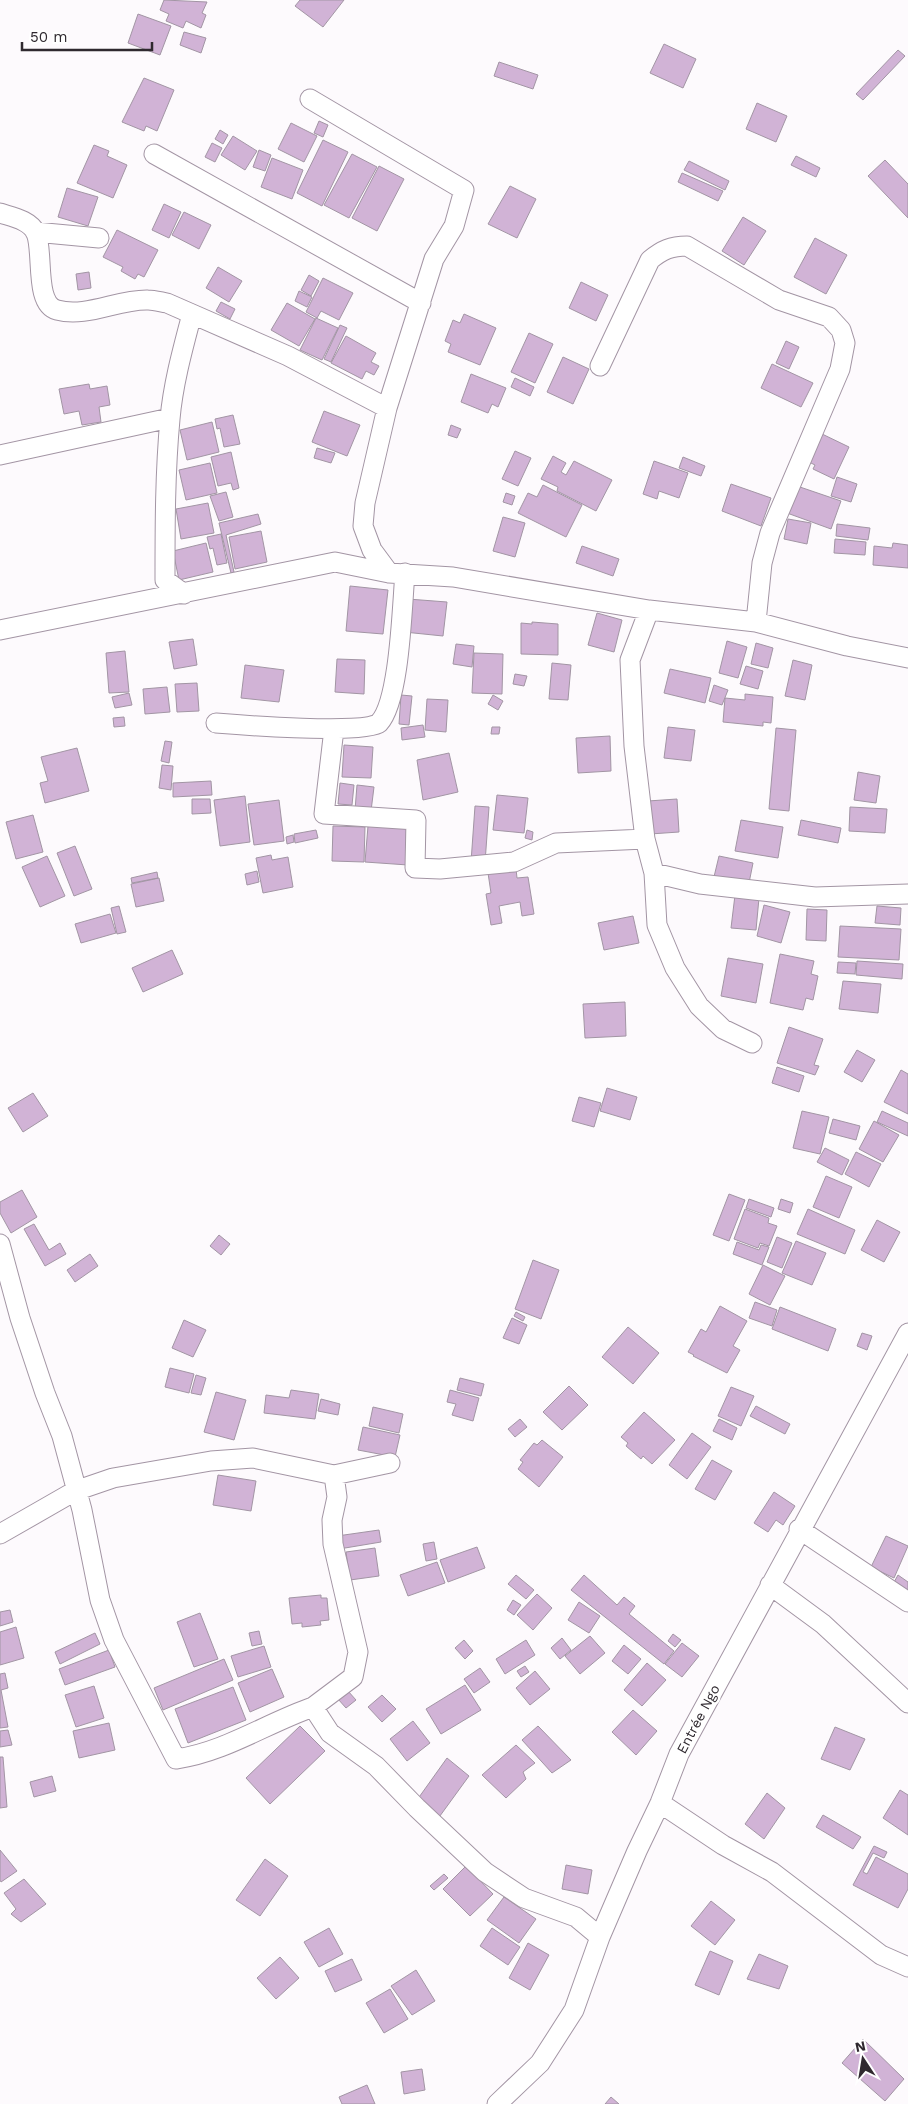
<svg xmlns="http://www.w3.org/2000/svg" width="908" height="2104" font-family="'Work Sans',sans-serif">
<style>
.building{fill:#d1b3d6;stroke:#a295a4}
.lines{fill:none;stroke-linecap:round;stroke-linejoin:round}
.minor-casing{stroke:#a395a4;stroke-width:21}
.minor{stroke:#fff;stroke-width:19}
.labels{text-anchor:middle;dominant-baseline:central;stroke-width:5;stroke-linejoin:round;paint-order:stroke}
.street-label{font-size:14px;fill:#2f292f;stroke:#fff}
</style>
<rect width="100%" height="100%" fill="#fdfafd"/>
<path class="building" d="M164 0 207 2 202 13 206 15 201 28 186 21 183 28 166 21 169 14 160 10Z
M300 0H344L323 27 295 6Z
M138 14 171 26 160 55 128 43Z
M184 32 206 38 201 53 180 45Z
M664 44 696 59 683 88 650 73Z
M898 50 905 56 863 100 856 94Z
M499 62 538 75 533 89 494 76Z
M144 78 174 90 157 131 146 126 144 131 122 122Z
M757 103 787 116 776 142 746 129Z
M319 121 328 125 323 137 314 133Z
M291 123 317 136 304 162 278 149Z
M220 130 228 135 223 144 215 139Z
M233 136 257 151 245 170 221 155Z
M323 140 348 152 322 206 297 193Z
M212 143 222 148 215 162 205 157Z
M94 145 109 151 107 156 127 165 113 198 77 183Z
M259 150 271 155 265 171 253 167Z
M352 154 377 167 349 218 324 205Z
M796 156 820 168 816 177 791 165Z
M272 158 303 170 292 199 261 187Z
M885 160 908 184V218L868 176Z
M689 161 729 181 725 190 684 170Z
M379 166 404 179 377 231 352 218Z
M682 173 723 191 718 201 678 182Z
M510 186 536 199 517 238 488 224Z
M67 188 98 197 88 226 58 217Z
M164 204 181 212 169 238 152 230Z
M184 212 211 225 199 249 172 235Z
M743 217 766 231 744 265 722 251Z
M117 230 158 250 144 277 138 274 135 279 121 271 123 267 103 257Z
M815 238 847 255 826 294 794 277Z
M218 267 242 281 229 302 206 288Z
M89 272 91 288 78 290 76 274Z
M309 275 319 281 311 296 301 290Z
M323 278 353 293 339 320 321 311 317 318 306 312Z
M581 282 608 295 596 321 569 308Z
M299 291 312 297 307 307 295 301Z
M221 302 235 309 230 319 216 311Z
M287 303 315 319 299 346 271 330Z
M464 314 496 328 480 365 448 352 451 344 445 341 453 320 460 323Z
M316 318 338 328 322 360 300 350Z
M340 325 347 328 331 362 324 359Z
M529 333 553 344 535 383 511 372Z
M346 336 376 353 371 362 379 366 374 375 366 371 362 379 331 363Z
M786 341 799 347 789 369 776 363Z
M563 357 589 369 573 404 547 392Z
M772 364 813 383 801 407 761 388Z
M471 374 506 388 498 407 492 404 488 413 461 402Z
M515 378 534 387 530 396 511 387Z
M89 384 90 389 107 386 110 405 99 407 101 422 82 425 79 411 64 414 59 389Z
M324 411 360 425 347 456 312 442Z
M233 415 240 444 224 447 220 428 217 429 215 419Z
M212 422 219 452 187 460 180 430Z
M451 425 461 429 457 438 448 435Z
M820 433 849 447 834 479 813 469 815 465 807 461Z
M317 448 335 453 331 463 314 458Z
M515 451 531 458 518 486 502 479Z
M231 452 239 488 233 490 231 483 218 486 211 457Z
M553 456 566 463 561 472 566 475 574 461 612 480 596 511 557 491 558 487 541 479Z
M683 457 705 466 701 476 679 468Z
M654 461 688 473 679 498 659 491 657 499 643 494Z
M210 463 217 493 186 500 179 470Z
M837 477 857 484 851 502 831 496Z
M731 484 771 498 761 526 722 511Z
M543 485 582 505 566 537 518 513 528 493 537 497Z
M797 486 841 501 831 529 787 513Z
M226 492 233 517 219 521 210 496Z
M506 493 515 496 512 505 503 502Z
M208 503 214 533 181 539 176 509Z
M258 514 261 524 226 535 234 572 231 573 219 523Z
M503 517 525 523 515 557 493 551Z
M788 519 811 523 807 544 784 539Z
M837 524 870 528 868 540 836 536Z
M261 531 267 562 235 569 229 537Z
M221 534 227 563 217 565 213 548 210 549 207 537Z
M835 539 866 542 865 555 834 553Z
M206 543 213 572 179 580 173 551Z
M893 543 908 545V568L873 565 874 546 892 548Z
M582 546 619 559 613 576 576 563Z
M350 586 388 590 383 634 346 631Z
M408 599 447 602 443 636 404 632Z
M597 613 622 620 614 652 588 645Z
M532 622 558 624V655L521 654V623L532 624Z
M193 639 197 665 174 669 169 642Z
M727 641 747 647 738 678 719 673Z
M756 643 773 648 768 668 751 664Z
M456 644 474 646 472 667 453 664Z
M125 651 129 692 109 693 106 653Z
M474 653 503 654 502 694 472 693Z
M337 659 365 660 364 694 335 692Z
M793 660 812 665 805 700 785 696Z
M552 663 571 665 568 700 549 699Z
M245 665 284 670 279 702 241 698Z
M746 666 763 671 758 689 740 684Z
M670 669 711 678 705 703 664 693Z
M515 674 527 676 524 686 513 684Z
M197 683 199 711 177 712 175 684Z
M714 685 728 690 722 705 709 701Z
M167 687 170 712 145 714 143 689Z
M129 693 132 705 115 708 112 697Z
M745 694 773 697 771 723 763 722V726L723 722 725 698 745 700Z
M401 695 412 696 409 725 399 724Z
M493 695 503 701 498 710 488 704Z
M427 699 448 700 446 732 425 730Z
M124 717 125 726 114 727 113 718Z
M423 725 425 737 402 740 401 728Z
M492 727H500L499 734H491Z
M668 727 695 730 691 761 664 758Z
M776 728 796 730 789 811 769 809Z
M610 736 611 771 578 773 576 738Z
M165 741 172 742 169 763 161 761Z
M344 745 373 747 371 778 342 777Z
M77 748 89 791 45 803 40 783 48 781 41 757Z
M449 753 458 792 423 800 417 760Z
M162 765 173 766 171 790 159 788Z
M858 772 880 776 876 803 854 800Z
M211 781 212 795 173 797V783Z
M340 783 354 785 352 805 338 804Z
M357 785 374 787 371 811 355 810Z
M497 795 528 798 524 833 493 830Z
M245 796 250 842 220 846 214 800Z
M192 799H210L211 813 192 814Z
M677 799 679 832 650 834 648 801Z
M279 800 284 841 254 845 248 804Z
M475 806 489 807 485 863 471 862Z
M850 807 887 809 885 833 849 831Z
M33 815 43 852 16 859 6 822Z
M741 820 783 827 778 858 735 851Z
M801 820 841 828 838 843 798 835Z
M333 826 365 827 364 862 332 861Z
M368 826 410 829 408 865 365 862Z
M316 830 318 838 295 843 294 834Z
M527 830 533 832 532 840 525 838Z
M293 835 294 842 287 844 286 837Z
M75 846 92 889 74 896 57 853Z
M271 855 272 860 288 857 293 887 263 893 256 858Z
M47 856 65 896 40 907 22 867Z
M719 856 753 863 748 888 713 881Z
M516 869 517 878 528 877 534 914 522 916 520 902 499 906 502 923 491 925 486 894 491 893 488 873Z
M257 871 259 882 247 885 245 874Z
M157 872 158 878 132 883 131 878Z
M159 878 164 901 136 907 131 884Z
M735 895 759 898 756 930 731 928Z
M764 905 790 912 781 943 757 936Z
M119 906 126 932 117 934 111 908Z
M877 906 901 908 900 925 875 923Z
M807 909 827 910 826 941 806 940Z
M110 914 116 933 81 943 75 924Z
M633 916 639 943 604 950 598 923Z
M840 926 901 929 899 960 838 957Z
M172 950 183 974 143 992 132 968Z
M780 954 814 961 811 974 818 976 813 1000 806 998 803 1010 770 1003Z
M728 958 763 964 756 1003 721 996Z
M857 961 903 964 902 979 856 975Z
M838 962 856 963 855 974 837 973Z
M843 981 881 984 878 1013 839 1009Z
M625 1002 626 1036 585 1038 583 1004Z
M789 1027 823 1039 814 1065 819 1066 815 1075 777 1063Z
M857 1050 875 1060 862 1082 844 1072Z
M777 1067 804 1076 799 1092 772 1083Z
M901 1070 908 1074V1114L884 1102Z
M607 1088 637 1097 630 1120 600 1111Z
M33 1093 48 1116 23 1132 8 1108Z
M579 1097 601 1103 594 1127 572 1121Z
M802 1111 829 1117 820 1154 793 1148Z
M882 1111 908 1123V1136L877 1122Z
M833 1119 860 1126 856 1140 829 1133Z
M874 1121 899 1135 883 1162 859 1149Z
M825 1148 849 1160 842 1175 817 1162Z
M856 1152 881 1164 869 1187 845 1174Z
M826 1176 852 1187 839 1218 813 1207Z
M22 1190 37 1217 11 1233 0 1213V1202Z
M729 1194 745 1200 729 1241 713 1235Z
M749 1199 774 1208 771 1217 746 1208Z
M781 1199 793 1203 790 1213 778 1209Z
M745 1209 769 1218 768 1223 777 1226 769 1246 760 1243 758 1248 734 1239Z
M808 1209 855 1230 845 1254 797 1234Z
M877 1220 900 1232 884 1262 861 1250Z
M34 1224 49 1250 60 1243 66 1254 45 1266 24 1229Z
M219 1235 230 1244 221 1255 210 1246Z
M777 1237 792 1243 782 1268 767 1262Z
M796 1241 826 1253 812 1285 782 1273Z
M737 1242 759 1250 761 1245 769 1247 762 1265 733 1254Z
M90 1254 98 1266 75 1282 67 1270Z
M533 1260 559 1270 541 1319 515 1309Z
M763 1265 785 1276 770 1305 749 1294Z
M755 1302 777 1310 772 1326 749 1318Z
M720 1306 747 1321 733 1346 740 1350 727 1373 693 1356 694 1355 688 1352 701 1329 706 1332Z
M780 1307 836 1329 828 1351 772 1329Z
M516 1312 525 1317 523 1321 514 1316Z
M512 1318 527 1325 519 1344 503 1338Z
M184 1320 206 1330 193 1357 172 1348Z
M628 1327 659 1353 633 1384 602 1357Z
M862 1333 872 1336 867 1350 857 1346Z
M170 1368 194 1374 189 1393 165 1387Z
M196 1375 206 1378 201 1395 191 1393Z
M460 1378 484 1384 481 1396 457 1390Z
M569 1386 588 1405 562 1430 543 1412Z
M731 1387 754 1396 741 1426 718 1416Z
M291 1390 319 1394 315 1419 264 1413 266 1395 289 1398Z
M450 1390 479 1398 473 1421 452 1415 456 1404 447 1402Z
M216 1392 246 1400 234 1440 204 1432Z
M321 1399 340 1404 338 1415 318 1411Z
M756 1406 790 1424 785 1434 750 1416Z
M373 1407 403 1414 399 1433 369 1426Z
M644 1412 675 1440 652 1464 643 1456 641 1459 626 1446 628 1443 621 1437Z
M520 1419 527 1427 515 1437 508 1429Z
M719 1419 737 1428 732 1440 713 1431Z
M363 1427 400 1435 395 1457 358 1450Z
M692 1433 711 1447 687 1479 669 1465Z
M542 1440 563 1457 539 1487 518 1469 523 1462 520 1460 534 1443 537 1445Z
M712 1460 732 1471 715 1500 695 1489Z
M218 1475 256 1481 251 1511 213 1505Z
M774 1492 795 1506 783 1525 776 1520 768 1532 754 1523Z
M379 1530 381 1542 339 1549 337 1536Z
M886 1536 908 1546 894 1578 871 1567Z
M434 1542 437 1559 426 1561 423 1544Z
M477 1547 485 1568 448 1582 440 1560Z
M375 1548 379 1576 350 1580 346 1552Z
M437 1562 445 1583 408 1596 400 1575Z
M516 1575 534 1590 526 1599 508 1584Z
M584 1575 617 1605 624 1597 635 1606 629 1614 674 1651 664 1664 571 1590Z
M898 1575 908 1582V1592L893 1584Z
M537 1594 552 1608 533 1630 517 1615Z
M321 1595V1598H327L329 1620 320 1621 321 1625 302 1627V1623L292 1624 289 1598Z
M513 1600 521 1605 514 1615 507 1610Z
M579 1602 600 1616 589 1633 568 1620Z
M10 1610 13 1622 0 1626V1612Z
M200 1613 218 1659 194 1667 177 1622Z
M16 1627 24 1658 0 1665V1632Z
M259 1631 262 1644 252 1646 249 1633Z
M95 1633 100 1644 60 1664 55 1652Z
M673 1634 681 1640 675 1647 668 1641Z
M590 1636 605 1653 580 1674 565 1656Z
M562 1638 571 1650 560 1659 551 1648Z
M464 1640 473 1651 465 1659 455 1648Z
M526 1640 535 1655 505 1674 496 1659Z
M682 1643 699 1656 682 1677 665 1664Z
M624 1645 641 1659 628 1674 612 1661Z
M264 1646 271 1667 238 1677 231 1656Z
M109 1650 115 1667 65 1685 59 1669Z
M224 1659 233 1680 163 1710 154 1688Z
M647 1663 666 1680 642 1706 624 1690Z
M525 1666 529 1672 521 1677 517 1671Z
M480 1668 490 1682 474 1693 464 1679Z
M272 1669 284 1697 250 1712 238 1683Z
M535 1671 550 1689 530 1705 516 1688Z
M5 1673 8 1688 1 1690 8 1727 0 1728V1674Z
M465 1685 481 1710 441 1734 426 1709Z
M94 1686 104 1718 76 1727 65 1695Z
M233 1687 246 1720 188 1743 175 1709Z
M348 1691 356 1700 346 1708 338 1699Z
M382 1695 396 1709 382 1722 368 1707Z
M633 1710 657 1731 636 1755 612 1732Z
M413 1721 430 1743 407 1761 390 1739Z
M109 1723 115 1750 79 1758 73 1731Z
M300 1726 325 1751 270 1804 246 1778Z
M538 1726 571 1760 552 1773 522 1740Z
M835 1727 865 1739 850 1770 821 1759Z
M8 1730 12 1745 0 1747V1731Z
M516 1745 535 1763 523 1772 526 1779 506 1798 482 1775Z
M0 1757H3L7 1807 0 1808Z
M447 1758 469 1776 437 1820 417 1800Z
M52 1776 56 1791 34 1797 30 1782Z
M900 1790 908 1795V1835L883 1818Z
M767 1793 785 1808 764 1839 745 1824Z
M823 1815 861 1837 853 1849 816 1827Z
M874 1846 887 1852 884 1858 873 1853 863 1872 867 1874 876 1857 908 1874V1889L898 1908 853 1885Z
M0 1850 17 1871 1 1882 0 1880Z
M265 1859 288 1876 260 1916 236 1900Z
M566 1865 592 1870 588 1894 562 1889Z
M466 1866 493 1894 470 1916 443 1889Z
M444 1874 448 1878 434 1890 430 1886Z
M24 1879 46 1904 21 1922 11 1914 16 1909 4 1893Z
M504 1897 536 1919 519 1943 487 1920Z
M711 1901 735 1920 715 1945 691 1926Z
M329 1928 343 1954 319 1967 304 1942Z
M492 1928 520 1947 508 1965 480 1946Z
M528 1943 549 1955 530 1990 509 1978Z
M710 1951 733 1961 719 1995 695 1985Z
M759 1954 788 1966 779 1989 747 1979Z
M280 1957 299 1978 276 1999 257 1978Z
M352 1959 362 1980 335 1992 325 1971Z
M416 1970 435 2001 412 2015 391 1986Z
M390 1989 408 2019 384 2033 366 2003Z
M863 2039 904 2079 885 2101 842 2063Z
M422 2069 425 2090 404 2094 401 2072Z
M367 2085 375 2104H342L339 2097Z
M611 2097 619 2104H605Z"/>
<g class="lines">
<g class="minor-casing">
<path id="minor" d="M310 99 464 190 454 226 434 259 387 408 365 503 363 526 372 550 389 573
M154 154 421 303
M0 213C12 217 30 220 36 233 44 252 34 304 57 310 87 318 118 299 148 300 154 300 161 302 167 303L288 356 387 408
M35 232 99 238
M600 366 650 260C662 250 671 246 687 246L779 300 829 317 841 330 845 343 840 369 770 533 762 563 756 622
M0 455 170 418
M184 594 165 580C165 527 165 472 170 419 173 384 183 348 192 314
M649 610 630 660 634 746 645 839 654 873 657 925 675 968 699 1006 723 1029 752 1043
M0 630 335 562 389 573 453 577 649 610 756 622 847 646 908 658
M216 723C241 725 366 735 379 723 400 701 402 605 405 573
M334 729 324 814 416 820 415 868 440 869 514 862 556 843 645 839
M654 873 700 884 815 897 908 894
M0 1244 20 1318 45 1393 62 1436 82 1510 100 1600 114 1640 176 1759C225 1752 267 1723 313 1707L330 1733 376 1766 417 1808 485 1872 524 1898 576 1917 600 1937
M799 1529 908 1602
M0 1534 75 1491 113 1478 211 1461 253 1458 334 1475 390 1463
M770 1585 823 1624 908 1703
M313 1707 353 1677 358 1652 333 1544 332 1520 337 1497 334 1475
M660 1803 723 1845 772 1872 881 1955 908 1967
M497 2104 540 2063 574 2010 600 1937 637 1851 660 1803 679 1754 908 1333"/>
</g>
<use href="#minor" class="minor"/>
</g>
<g class="labels">
<g class="street-label">
<text transform="translate(698 1719) rotate(-62)">Entrée Ngo</text>
</g>
</g>
<g transform="translate(863 2059) rotate(348)" stroke="#ffffff" stroke-width="4" paint-order="stroke">
<path d="M0-4L9 19L0 12L-9 19Z" fill="#2f292f"/>
<text y="-8" font-size="14" font-weight="bold" text-anchor="middle" fill="#2f292f">N</text>
</g>
<path d="M22 42v8h130v-8" fill="none" stroke="#2f292f" stroke-width="2.5"/>
<text x="30" y="42" font-size="15" fill="#2f292f" stroke="#ffffff" stroke-width="4" paint-order="stroke">50 m</text>
</svg>
